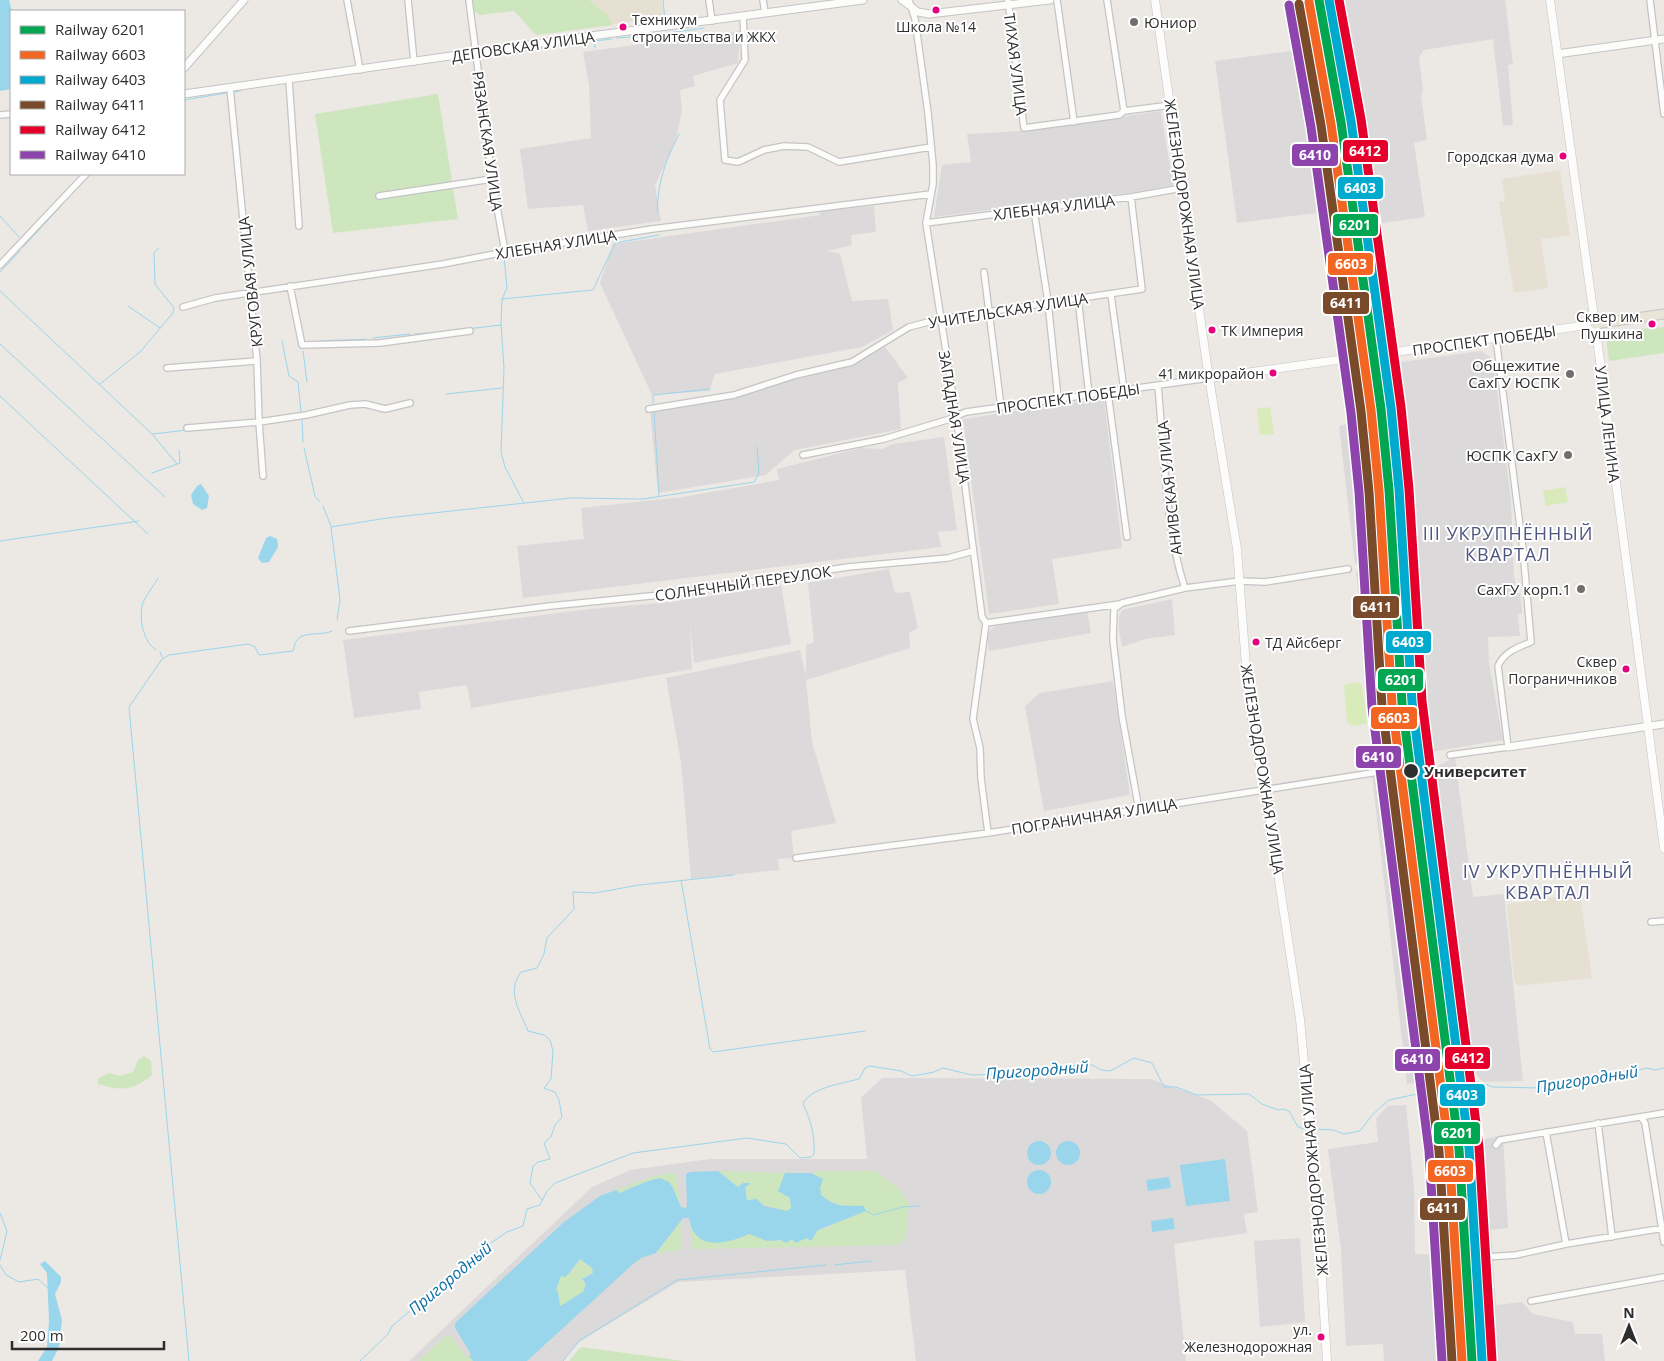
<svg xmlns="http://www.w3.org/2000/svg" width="1664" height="1361" font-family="'Open Sans',sans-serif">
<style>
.industrial{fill:#dcd9db}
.education{fill:#e6e0d3}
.green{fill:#cee6be}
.pitch{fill:#d9eabb}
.water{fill:#99d6ec;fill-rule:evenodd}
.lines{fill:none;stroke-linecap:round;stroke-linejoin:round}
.stream{stroke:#99d6ec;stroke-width:1}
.minor-casing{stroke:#c5c4c5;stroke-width:8}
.tertiary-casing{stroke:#c5c4c5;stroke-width:9}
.secondary-casing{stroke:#c5c4c5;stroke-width:9}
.primary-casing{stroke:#c6c5c4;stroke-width:11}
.minor{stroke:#fcfcfb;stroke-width:5.5}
.tertiary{stroke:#fcfcfb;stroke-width:7}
.secondary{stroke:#fcfcfb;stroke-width:8}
.primary{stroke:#e8e4d6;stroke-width:9}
.rail-1-casing{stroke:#fff;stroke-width:12}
.rail-2-casing{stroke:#fff;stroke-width:12}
.rail-3-casing{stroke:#fff;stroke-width:12}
.rail-4-casing{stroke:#fff;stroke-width:12}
.rail-5-casing{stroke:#fff;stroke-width:12}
.rail-6-casing{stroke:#fff;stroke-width:12}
.rail-1{stroke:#00a651;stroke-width:9}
.rail-2{stroke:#f26522;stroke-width:9}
.rail-3{stroke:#00a9ce;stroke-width:9}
.rail-4{stroke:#7a4b2a;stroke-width:9}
.rail-5{stroke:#e4002b;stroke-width:9}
.rail-6{stroke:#8e44ad;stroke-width:9}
.bus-dot{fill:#e5007d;stroke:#fff;stroke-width:2}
.poi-dot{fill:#706f6e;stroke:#fff;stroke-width:2}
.stop-dot{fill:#2e2e2e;stroke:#fff;stroke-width:2}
.labels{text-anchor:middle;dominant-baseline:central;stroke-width:4;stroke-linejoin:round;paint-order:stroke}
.bus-label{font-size:14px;fill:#2e2e2e;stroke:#fff;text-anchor:end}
.poi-label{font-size:15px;fill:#2e2e2e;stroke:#fff;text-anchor:end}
.street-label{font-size:15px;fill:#2e2e2e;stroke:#fff}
.stop-label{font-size:15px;font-weight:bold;fill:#2e2e2e;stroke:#fff;text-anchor:start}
.water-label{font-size:16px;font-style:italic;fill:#0d6fa3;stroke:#fff}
.quarter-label{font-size:18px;letter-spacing:1px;fill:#4d5680;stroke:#fff}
.line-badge{stroke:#fff;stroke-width:2}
.badge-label{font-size:14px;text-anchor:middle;font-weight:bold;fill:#fff}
</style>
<rect width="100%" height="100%" fill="#ece8e4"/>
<path class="industrial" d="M1325 0H1505L1513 64 1508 65 1513 125 1503 126 1493 39 1424 50 1419 57 1423 91 1421 96 1427 140 1414 143 1425 217 1369 225 1368 228H1361L1347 123Z
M740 31 738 63 693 76 695 86 680 90 682 111 675 142 655 185 661 221 588 231 583 205 528 209 520 149 591 138 589 85 583 52Z
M1321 47 1331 93 1343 197 1337 207 1316 210V213L1237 223 1215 61Z
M1161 111 1173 185 1135 192 934 217 942 165 971 162 967 134 1024 131Z
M874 206 876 232 851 235 852 245 827 251 840 254 852 301 888 299 893 330 862 347 715 374 709 391 652 395 600 283 613 244 820 215V211Z
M885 347 908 378 898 383 901 429 794 450 766 475 658 493 650 412 801 375 849 366Z
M1481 351 1493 359 1511 501 1514 576 1517 593H1520L1522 613 1518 614 1520 636 1488 637 1489 664 1503 740 1412 755 1400 648 1413 646 1396 499 1402 498 1381 371 1384 370 1383 366 1394 363Z
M1370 386 1386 551 1380 560 1355 564 1339 426 1357 422 1352 388Z
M1104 398 1122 548 1052 559 1059 604 989 614 963 419Z
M944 437 957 530 938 532 941 547 523 598 517 546 584 539 581 508 683 497 779 480 777 469 861 448 882 449 893 444Z
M1391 567 1398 703H1391L1398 759 1377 762 1356 571Z
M889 569 895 593 910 592 918 628 909 633 910 648 806 680 812 742 836 823 791 831 794 858 778 859 779 870 691 879 681 762 666 678 800 650 806 676V645L814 642 808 583Z
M781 585 791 644 694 663 690 622 692 669 471 708 467 685 419 692 421 709 354 718 343 640 590 609 671 602Z
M1172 599 1175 635 1145 639 1122 647 1119 629V617L1122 610Z
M1087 611 1091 633 989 651 987 633 995 626Z
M1113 681 1130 795 1044 811 1025 706 1040 693Z
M1455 757 1473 897 1504 894 1523 1081 1483 1082 1454 1053 1449 1039 1419 782 1434 780 1438 766Z
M1400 770 1434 1069 1422 1082 1407 1084 1372 775Z
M882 1078 1150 1079 1210 1100 1247 1131 1258 1212 1244 1214 1247 1233 1174 1244 1186 1361H916L905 1270 678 1282 579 1342 563 1361H409L592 1187 630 1170 710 1159H867L861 1098Z
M1406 1105 1414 1188 1415 1254 1455 1255 1461 1361H1384L1383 1344 1346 1346 1341 1249 1328 1149 1378 1142 1376 1118 1388 1106Z
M1503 1135 1508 1228 1491 1230 1496 1305 1522 1302 1533 1314 1573 1322 1575 1334H1602L1605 1361H1485L1472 1142Z
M1300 1238 1305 1322 1260 1327 1254 1241Z"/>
<path class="education" d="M477 0H661L664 17 536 35 531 7 479 15Z
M1560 170 1570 235 1541 239 1548 288 1514 293 1499 202 1505 201 1502 179Z
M1571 895 1581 902 1592 978 1518 986 1514 980 1507 904Z"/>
<path class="green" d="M471 0H589L607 15 613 25 536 35 514 11 479 15 472 9Z
M438 94 458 219 333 233 315 114Z
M1664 327V353L1609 361 1606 336 1608 332Z
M144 1056 151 1061 152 1075C134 1091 120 1091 98 1084V1079L109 1073 120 1076 133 1072 138 1060Z
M718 1171 785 1173 778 1191 790 1198 791 1208 787 1211 747 1200 745 1187 750 1184 738 1187Z
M822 1171H875L901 1190 909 1204 906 1239 898 1245 694 1249 692 1247 690 1227C704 1249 729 1243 749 1234L775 1241 807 1238 811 1241 818 1230 830 1227 856 1206C841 1209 833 1204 821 1195L820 1188 823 1180 811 1173Z
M672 1173 676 1175 681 1207 673 1188 660 1178C645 1181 633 1187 620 1193L616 1190 654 1176Z
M682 1220V1250L656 1253Z
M581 1259 592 1268 593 1273 588 1274 584 1292 560 1307 558 1292 556 1290 561 1275 572 1271Z
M447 1335H450L467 1357 469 1356 473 1361H418Z
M581 1347 684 1361H569Z"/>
<path class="pitch" d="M1270 407 1274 434 1260 435 1257 409Z
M1565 487 1568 502 1546 506 1543 491Z
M1358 682 1362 686 1367 720 1366 724 1353 726 1347 723 1344 687 1345 684Z"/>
<path class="water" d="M0 0H9L12 11 11 89 0 91Z
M201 484 209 496 207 508 202 510 193 504 191 495 197 486Z
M270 536 277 539 278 547 269 562 262 563 258 558 266 538Z
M1056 1153a12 12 0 1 1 24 0a12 12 0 1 1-24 0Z
M1027 1153a12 12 0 1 1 24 0a12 12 0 1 1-24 0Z
M1225 1159 1230 1201 1186 1206 1180 1165Z
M1027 1182a12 12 0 1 1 24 0a12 12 0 1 1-24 0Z
M718 1171 738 1187 743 1183H751L745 1187 747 1200 757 1199 764 1206 787 1211 791 1208 790 1198 778 1191 785 1173H811L823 1179 820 1188 821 1195C838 1209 844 1205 864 1206L866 1211 818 1230 811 1241 807 1238 795 1243 792 1239 786 1243 781 1240 767 1241 749 1234C727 1244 694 1252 689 1218H683L656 1253 641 1258 631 1266 527 1361H473L469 1356 471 1354 455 1328V1323L564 1222 600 1196 616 1190 620 1193C633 1187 645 1181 660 1178L669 1182 673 1188 681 1207 685 1208 687 1207 686 1174 690 1172ZM580 1259 592 1268 593 1273 582 1279 586 1284 583 1292 560 1306 558 1291 556 1290 561 1276 566 1277Z
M1169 1177 1171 1188 1148 1191 1146 1180Z
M1173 1218 1175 1229 1152 1232 1151 1221Z
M45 1261 61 1277V1282L55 1294 62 1320 59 1347 52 1361H38L47 1347 49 1321 47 1273 40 1264Z"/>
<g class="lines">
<path class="stream" d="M663 0 665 20
M654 35 704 28
M617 38 646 36
M595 48V41L612 39
M512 55 527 50 587 42
M234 92 241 91
M184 100 226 93
M89 175 90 174
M66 200 87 177
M657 212C659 179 664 164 679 134
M0 216 19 237
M23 247 62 205
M0 272 20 251
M0 291 152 434 177 464
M502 299 507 288 504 256
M128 306 160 328
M450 331 501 325
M415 334 428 333
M373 338 410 334
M282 341 289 376 298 382 301 412
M315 342C332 339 349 341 366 339
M0 344 165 497
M303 351 307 382
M100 384 140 352 173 313 174 308 155 284 154 252 159 248
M446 394 502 388
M0 396 148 534
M653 403V395L710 389
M654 412 659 496
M302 418 303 442
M153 434 187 430
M304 448 315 496 320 502
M152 473 180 463 179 450
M524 503 505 467 501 452 504 368 501 324 502 299 593 290 615 243 659 235
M323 506 331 526
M0 541 139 521
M337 620 340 600 331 527 387 518 571 498 643 499 754 482 759 473 757 447
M156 650C144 643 139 620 142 606 144 597 154 586 158 578
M160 652 162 657
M681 880 710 1049 713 1052 865 1031
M1313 1129 1333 1130 1344 1134 1360 1131 1373 1114 1389 1100 1417 1094 1427 1090 1435 1077 1455 1074 1493 1087 1541 1088 1555 1085 1573 1084 1594 1075H1618L1647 1068 1655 1070 1664 1068
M542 1200 530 1183 533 1166 538 1162 550 1159 544 1143 551 1137 555 1125 562 1117 559 1100 555 1092 544 1088 551 1079 553 1051 550 1040 544 1035 528 1031C520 1011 506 992 521 972L537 968 544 954 547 938 574 909 573 892 595 893 639 885 734 875
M866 1211 874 1215 902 1207 920 1206
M0 1213 7 1231 0 1260
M0 1265 6 1275 19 1282 38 1279 50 1290
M834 1265 871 1261
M189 1361 129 707 162 659 169 655 248 644 255 647 259 655 293 651C295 647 294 643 297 640 303 631 323 636 332 631
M360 1361 388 1334 392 1326 427 1297 439 1289 467 1259 507 1232 523 1226 527 1209 540 1205 547 1191 555 1183 633 1153 747 1138 786 1144 800 1158 811 1157 814 1154C815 1135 811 1121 803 1104 809 1088 844 1083 859 1079L865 1068 870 1066 901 1071 912 1076 934 1072 943 1068 972 1075 999 1074 1016 1071 1041 1072 1048 1069H1061L1077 1065H1092L1101 1070 1110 1071 1134 1058 1152 1063 1164 1087H1176L1197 1095 1249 1094 1262 1104 1278 1110 1283 1109 1289 1111 1298 1127 1307 1130
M563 1361 579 1341 677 1280 826 1265"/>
<g class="minor-casing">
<path id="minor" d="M347 0 360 70
M408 0 414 62
M469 0 492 179 505 252
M709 0 712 21
M763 0 765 13
M909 0 915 19 928 113 933 165V184L926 223 956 415 982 617 986 623 973 719 980 748 981 778 988 833
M1008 0 1024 128 1119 115 1124 111 1171 105
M1057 0 1074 122
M1107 0 1124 111
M1650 0 1664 114
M743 16 745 60 720 100 725 160 738 162 764 150 784 146 808 147 839 162 931 147
M289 80 299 226
M230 88 257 361 259 422 263 476
M0 115 11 114
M379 196 492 179
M1034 210 1048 302 1058 399
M926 223 1131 197 1182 188
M1345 247 1360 349 1357 357
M0 265 86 174
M984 272 1001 407
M290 286 302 345 380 343 470 331
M1111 295 1124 390
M1078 298 1089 395
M183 307 215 298 443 264 505 252 652 229 931 194
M167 368 257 361
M1158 386C1164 449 1165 529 1185 588
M1108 393 1127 537
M649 409 734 395 796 375 852 362 909 327 940 319 1142 289 1131 197
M187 428 259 422 306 415 350 405 365 404 385 409 410 403
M803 455 884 439 950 419 966 412 1209 378
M986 623 1120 604
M349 631 550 606 670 594 848 567 948 558 973 551
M1450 755 1508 747 1498 666C1504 652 1518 647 1531 642L1523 550 1496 338
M1139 810 1122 716 1113 640 1114 609 1122 603 1185 588 1240 581 1265 582 1348 569
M796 858 988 833 1391 770
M1651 922 1664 921
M1641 1117 1645 1123 1664 1242
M1598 1123 1612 1237
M1546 1132 1566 1244
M1496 1145 1500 1140 1664 1113
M1486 1257 1516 1255 1566 1244 1664 1228
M1531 1301 1664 1277"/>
</g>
<g class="tertiary-casing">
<path id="tertiary" d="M902 0 918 12 929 14 1050 0
M1557 54 1664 39
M184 68 244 0
M184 94 591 36 863 0
M1508 747 1664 724"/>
</g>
<g class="secondary-casing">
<path id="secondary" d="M1155 0 1207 365 1237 549 1247 679 1254 737 1265 788 1300 1019 1318 1215 1327 1361
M1550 0 1598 346 1664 848
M1209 378 1595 324"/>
</g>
<g class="primary-casing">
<path id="primary" d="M1595 324 1664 314"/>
</g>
<use href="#minor" class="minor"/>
<use href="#tertiary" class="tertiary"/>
<use href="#secondary" class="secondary"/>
<use href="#primary" class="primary"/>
<g class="rail-1-casing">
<path id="rail-1" d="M1319 0 1341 122 1381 409 1389 490 1402 703 1459 1149 1472 1361"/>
</g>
<g class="rail-2-casing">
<path id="rail-2" d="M1309 2 1331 124 1371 410 1379 491 1392 704 1449 1150 1462 1361"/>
</g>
<g class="rail-3-casing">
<path id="rail-3" d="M1329 0 1351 121 1391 408 1399 489 1412 702 1469 1148 1482 1360"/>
</g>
<g class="rail-4-casing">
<path id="rail-4" d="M1299 4 1321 125 1361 411 1369 492 1382 706 1439 1151 1452 1361"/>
</g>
<g class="rail-5-casing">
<path id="rail-5" d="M1339 0 1361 119 1401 407 1409 489 1422 701 1479 1147 1492 1360"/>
</g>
<g class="rail-6-casing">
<path id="rail-6" d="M1289 5 1311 127 1351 413 1359 492 1372 707 1429 1151 1442 1361"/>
</g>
<use href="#rail-1" class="rail-1"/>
<use href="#rail-2" class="rail-2"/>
<use href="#rail-3" class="rail-3"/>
<use href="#rail-4" class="rail-4"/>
<use href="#rail-5" class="rail-5"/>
<use href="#rail-6" class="rail-6"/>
</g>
<g class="bus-dot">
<circle cx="936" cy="10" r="4.5"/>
<circle cx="623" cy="27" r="4.5"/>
<circle cx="1563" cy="156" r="4.5"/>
<circle cx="1652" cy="324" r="4.5"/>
<circle cx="1212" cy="330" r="4.5"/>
<circle cx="1273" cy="373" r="4.5"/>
<circle cx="1256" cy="642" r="4.5"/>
<circle cx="1626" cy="669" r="4.5"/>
<circle cx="1321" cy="1337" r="4.5"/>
</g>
<g class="poi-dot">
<circle cx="1134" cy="22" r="5"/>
<circle cx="1570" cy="374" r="5"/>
<circle cx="1568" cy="455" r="5"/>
<circle cx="1581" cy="589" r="5"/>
</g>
<circle class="stop-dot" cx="1411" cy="771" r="8"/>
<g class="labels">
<g class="bus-label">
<text x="632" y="19" text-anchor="start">Техникум<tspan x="632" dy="17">строительства и ЖКХ</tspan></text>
<text x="936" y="26" text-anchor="middle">Школа №14</text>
<text x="1554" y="156">Городская дума</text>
<text x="1643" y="316">Сквер им.<tspan x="1643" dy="17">Пушкина</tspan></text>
<text x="1221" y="330" text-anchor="start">ТК Империя</text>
<text x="1264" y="373">41 микрорайон</text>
<text x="1265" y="642" text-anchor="start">ТД Айсберг</text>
<text x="1617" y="661">Сквер<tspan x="1617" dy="17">Пограничников</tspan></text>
<text x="1312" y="1329">ул.<tspan x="1312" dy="17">Железнодорожная</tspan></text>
</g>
<g class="poi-label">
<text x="1144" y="22" text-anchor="start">Юниор</text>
<text x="1560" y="365">Общежитие<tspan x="1560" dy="17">СахГУ ЮСПК</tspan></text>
<text x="1558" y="455">ЮСПК СахГУ</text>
<text x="1571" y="589">СахГУ корп.1</text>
</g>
<g class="street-label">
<text transform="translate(523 46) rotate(-8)">ДЕПОВСКАЯ УЛИЦА</text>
<text transform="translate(1016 64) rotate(83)">ТИХАЯ УЛИЦА</text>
<text transform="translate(488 141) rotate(82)">РЯЗАНСКАЯ УЛИЦА</text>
<text transform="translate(1185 204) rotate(82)">ЖЕЛЕЗНОДОРОЖНАЯ УЛИЦА</text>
<text transform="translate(1054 207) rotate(-7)">ХЛЕБНАЯ УЛИЦА</text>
<text transform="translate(556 244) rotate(-9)">ХЛЕБНАЯ УЛИЦА</text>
<text transform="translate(250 282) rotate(-96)">КРУГОВАЯ УЛИЦА</text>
<text transform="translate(1008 310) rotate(-9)">УЧИТЕЛЬСКАЯ УЛИЦА</text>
<text transform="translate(1484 340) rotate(-8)">ПРОСПЕКТ ПОБЕДЫ</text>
<text transform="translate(1068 398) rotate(-8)">ПРОСПЕКТ ПОБЕДЫ</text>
<text transform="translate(955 417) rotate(81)">ЗАПАДНАЯ УЛИЦА</text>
<text transform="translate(1608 424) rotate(83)">УЛИЦА ЛЕНИНА</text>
<text transform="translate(1169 488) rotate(-96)">АНИВСКАЯ УЛИЦА</text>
<text transform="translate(743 583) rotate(-8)">СОЛНЕЧНЫЙ ПЕРЕУЛОК</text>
<text transform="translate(1263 769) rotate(81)">ЖЕЛЕЗНОДОРОЖНАЯ УЛИЦА</text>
<text transform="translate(1094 816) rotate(-9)">ПОГРАНИЧНАЯ УЛИЦА</text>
<text transform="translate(1313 1170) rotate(-95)">ЖЕЛЕЗНОДОРОЖНАЯ УЛИЦА</text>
</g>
<g class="stop-label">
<text x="1424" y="771">Университет</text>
</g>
<g class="water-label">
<text transform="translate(1037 1070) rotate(-4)">Пригородный</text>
<text transform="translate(1587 1079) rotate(-9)">Пригородный</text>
<text transform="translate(450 1278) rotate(-40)">Пригородный</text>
</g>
<g class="quarter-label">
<text x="1508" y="533">III УКРУПНЁННЫЙ<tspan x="1508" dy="21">КВАРТАЛ</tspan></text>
<text x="1548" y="871">IV УКРУПНЁННЫЙ<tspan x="1548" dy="21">КВАРТАЛ</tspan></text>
</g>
</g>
<g class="line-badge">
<rect x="1342" y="139" width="47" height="24" rx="5" fill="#e4002b"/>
<rect x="1291" y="143" width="48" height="24" rx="5" fill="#8e44ad"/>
<rect x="1337" y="176" width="47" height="24" rx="5" fill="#00a9ce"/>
<rect x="1332" y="213" width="47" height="24" rx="5" fill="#00a651"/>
<rect x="1327" y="252" width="47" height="24" rx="5" fill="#f26522"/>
<rect x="1322" y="291" width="48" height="24" rx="5" fill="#7a4b2a"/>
<rect x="1352" y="595" width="48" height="24" rx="5" fill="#7a4b2a"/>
<rect x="1385" y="630" width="47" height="24" rx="5" fill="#00a9ce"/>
<rect x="1377" y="668" width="47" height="24" rx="5" fill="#00a651"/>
<rect x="1370" y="706" width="48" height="24" rx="5" fill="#f26522"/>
<rect x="1355" y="745" width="47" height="24" rx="5" fill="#8e44ad"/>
<rect x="1444" y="1046" width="47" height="24" rx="5" fill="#e4002b"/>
<rect x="1394" y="1048" width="47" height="24" rx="5" fill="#8e44ad"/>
<rect x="1439" y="1083" width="47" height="24" rx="5" fill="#00a9ce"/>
<rect x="1433" y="1121" width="48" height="24" rx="5" fill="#00a651"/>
<rect x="1427" y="1159" width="47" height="24" rx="5" fill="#f26522"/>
<rect x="1419" y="1197" width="47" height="24" rx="5" fill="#7a4b2a"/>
</g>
<g class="badge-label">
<text x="1365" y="156">6412</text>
<text x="1315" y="160">6410</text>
<text x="1360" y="193">6403</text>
<text x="1355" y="230">6201</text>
<text x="1351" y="269">6603</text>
<text x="1346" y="308">6411</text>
<text x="1376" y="612">6411</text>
<text x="1408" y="647">6403</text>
<text x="1401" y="685">6201</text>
<text x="1394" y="723">6603</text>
<text x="1378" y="762">6410</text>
<text x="1468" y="1063">6412</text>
<text x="1417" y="1064">6410</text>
<text x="1462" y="1100">6403</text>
<text x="1457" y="1138">6201</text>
<text x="1450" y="1176">6603</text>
<text x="1443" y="1213">6411</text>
</g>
<rect x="10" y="10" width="175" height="165" fill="#ffffff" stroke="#ababab"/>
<rect x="20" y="26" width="25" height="8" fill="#00a651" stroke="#ababab"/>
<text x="55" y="35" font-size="15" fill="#2e2e2e">Railway 6201</text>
<rect x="20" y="51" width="25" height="8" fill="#f26522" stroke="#ababab"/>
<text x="55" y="60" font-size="15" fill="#2e2e2e">Railway 6603</text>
<rect x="20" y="76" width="25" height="8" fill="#00a9ce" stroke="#ababab"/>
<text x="55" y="85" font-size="15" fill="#2e2e2e">Railway 6403</text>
<rect x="20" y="101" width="25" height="8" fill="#7a4b2a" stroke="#ababab"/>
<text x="55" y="110" font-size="15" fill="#2e2e2e">Railway 6411</text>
<rect x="20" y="126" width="25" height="8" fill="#e4002b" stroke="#ababab"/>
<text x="55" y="135" font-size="15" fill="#2e2e2e">Railway 6412</text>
<rect x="20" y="151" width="25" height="8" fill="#8e44ad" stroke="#ababab"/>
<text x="55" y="160" font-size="15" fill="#2e2e2e">Railway 6410</text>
<g transform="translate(1629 1326)" stroke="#ffffff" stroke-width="4" paint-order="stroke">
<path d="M0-4L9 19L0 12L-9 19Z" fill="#2e2e2e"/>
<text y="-8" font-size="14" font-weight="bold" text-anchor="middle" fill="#2e2e2e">N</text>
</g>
<path d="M12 1341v8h152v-8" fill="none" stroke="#2e2e2e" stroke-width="2.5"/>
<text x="20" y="1341" font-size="15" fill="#2e2e2e" stroke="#ffffff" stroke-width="4" paint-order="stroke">200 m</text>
</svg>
